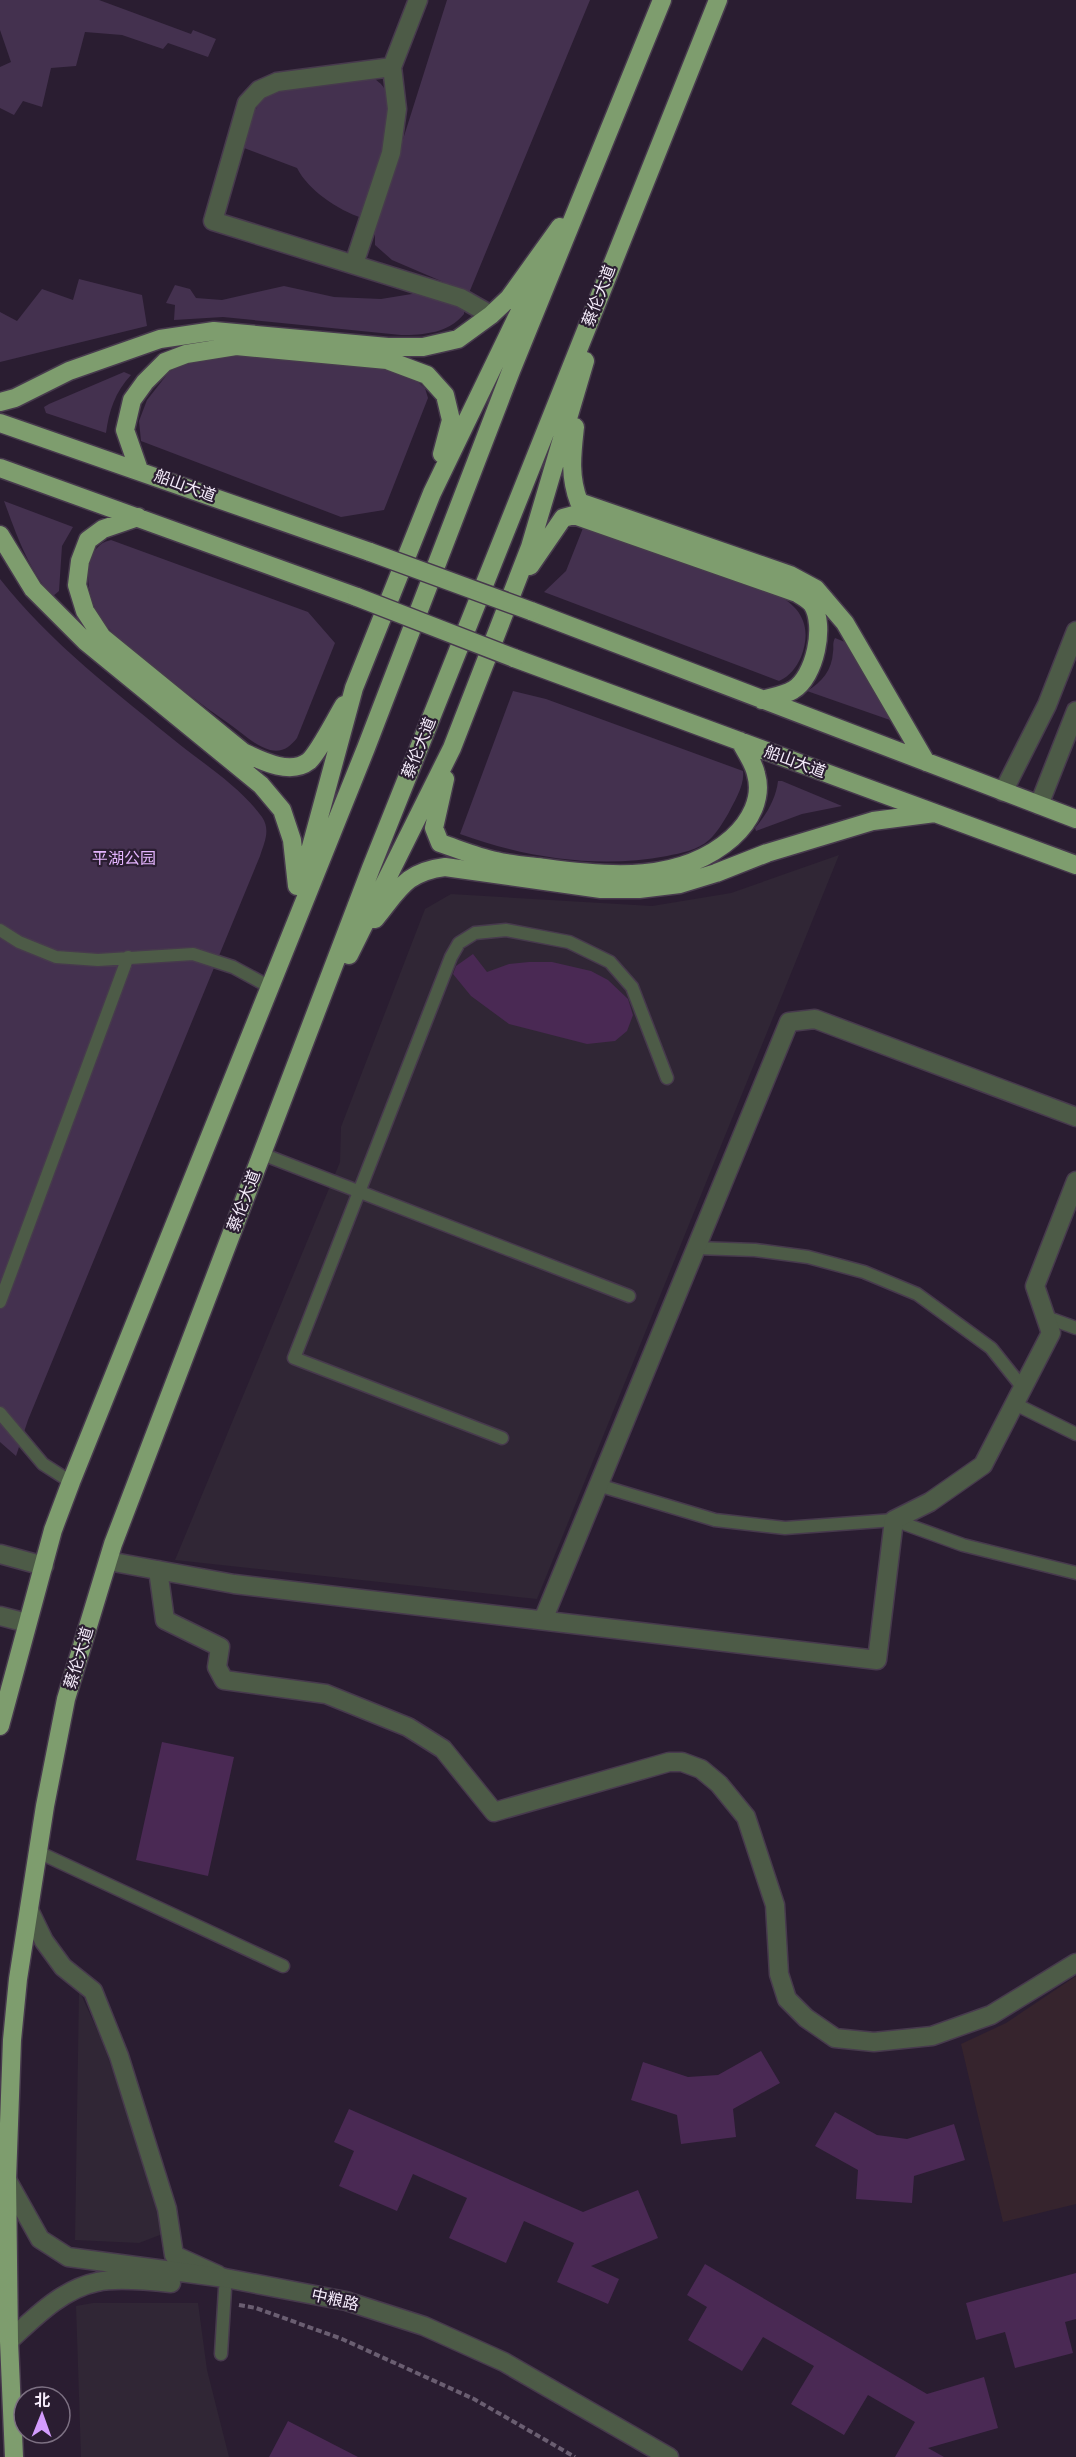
<svg xmlns="http://www.w3.org/2000/svg" width="1076" height="2457" font-family="Signika,'Noto Sans SC',sans-serif">
<style>
.commercial{fill:#302635}
.education{fill:#36242d}
.green{fill:#44314f}
.building{fill:#4a2954}
.lines{fill:none;stroke-linecap:round;stroke-linejoin:round}
.service-casing{stroke:#473a4d;stroke-width:15}
.minor-casing{stroke:#473a4d;stroke-width:21}
.tertiary-casing{stroke:#473a4d;stroke-width:21}
.trunk-casing{stroke:#473a4d;stroke-width:21}
.path{stroke:#6a5e71;stroke-width:4;stroke-dasharray:6 3;stroke-linecap:butt}
.service{stroke:#4d5b47;stroke-width:12}
.minor{stroke:#4d5b47;stroke-width:18}
.tertiary{stroke:#4d5b47;stroke-width:18}
.trunk{stroke:#7e9d6e;stroke-width:18}
.trunk-bridge-casing{stroke:#473a4d;stroke-width:21;stroke-linecap:butt}
.trunk-bridge{stroke:#7e9d6e;stroke-width:18}
.labels{text-anchor:middle;dominant-baseline:central;stroke-width:4.5;stroke-linejoin:round;paint-order:stroke}
.street-label{font-size:16px;fill:#f6edfc;stroke:#2a1d31}
.park-label{font-size:16px;fill:#e3b4fd;stroke:#2a1d31}
</style>
<rect width="100%" height="100%" fill="#2a1d31"/>
<path class="commercial" d="M839 855 537 1599 175 1560 340 1162 341 1127 425 909 451 894 652 906 731 893Z
M79 1990 101 2038 125 2104 165 2233 139 2243 75 2240Z
M93 2303H198L207 2370 229 2457H81L76 2306Z"/>
<path class="education" d="M1076 1976V2204L1003 2222 961 2044 1006 2023Z"/>
<path class="green" d="M0 0H99L191 34 193 30 216 39 208 57 168 43 163 49 122 35 85 32 76 66 51 68 42 107 23 101 14 115 0 108V67L11 62 0 30Z
M447 0H590L469 293 392 260 375 245V228Z
M374 78C377 81 382 84 384 88 399 121 373 186 362 218 338 210 308 190 297 168L244 148C249 122 253 102 278 89Z
M79 279 142 295 147 326 0 362V312L17 321 42 289 73 300Z
M175 285 190 289 196 298 222 300 284 286 334 297 381 299 424 292 464 307V314C449 333 424 335 401 335L223 317 174 320 175 305 166 303Z
M226 355 280 356 371 365 411 376 425 388 428 398 384 510 341 517 141 441 139 421 147 400 169 372 188 360Z
M124 372 131 375C115 392 109 411 106 433L46 413 44 407 49 404Z
M4 501 73 527 62 546 59 591 52 597C27 565 18 539 4 501Z
M583 528 771 592C801 605 813 626 801 657 796 668 790 676 779 681L544 592 566 571Z
M111 540 308 612 335 643 297 738C290 747 282 753 270 750 255 746 241 732 228 723 200 704 174 683 148 662 132 649 113 636 101 619 89 602 80 563 99 546 101 543 107 541 111 540Z
M0 579C50 643 117 693 179 744 207 766 241 788 262 817 271 830 264 843 260 856L28 1420 16 1456 0 1442Z
M835 638 845 642 892 719 890 720 807 691C822 682 832 670 833 652 834 646 832 644 835 638Z
M513 691 546 699 743 771C745 785 734 802 728 814 723 822 717 833 709 840 698 850 681 853 667 856 598 869 526 858 460 834Z
M778 781H782L842 806 802 814 756 831 755 828C766 815 776 799 778 781Z"/>
<path class="building" d="M473 954 487 972 509 964 529 962H552L591 971 608 980 628 999 633 1015 627 1031 615 1041 587 1044 509 1024 471 996 453 974 456 966Z
M162 1742 234 1757 208 1876 136 1860Z
M761 2051 780 2083 733 2109 736 2137 681 2144 677 2115 631 2100 643 2062 688 2077 718 2075Z
M349 2109 583 2212 638 2190 658 2238 591 2266 619 2279 608 2304 557 2282 574 2243 524 2221 506 2263 449 2238 467 2198 413 2174 397 2211 339 2186 354 2151 334 2142Z
M835 2112 877 2135 907 2139 954 2124 965 2160 914 2176 912 2203 856 2199 858 2170 815 2146Z
M705 2264 927 2394 984 2377 998 2428 928 2448 944 2457H895L915 2422 868 2395 844 2435 791 2404 814 2366 763 2337 742 2371 688 2340 707 2307 687 2295Z
M1076 2273V2319L1065 2322 1073 2353 1015 2368 1005 2332 976 2340 966 2303Z
M288 2421 358 2457H269Z"/>
<g class="lines">
<g class="service-casing">
<path id="service" d="M0 930 19 942 56 957 98 960 193 954 233 967 270 987
M262 1154 629 1296
M696 1248 755 1250 808 1257 864 1272 917 1294 991 1348 1023 1388
M0 1302 128 957
M1043 1316 1076 1328
M1015 1404 1076 1434
M0 1413 43 1464 71 1482
M502 1438 294 1358 451 957 459 943 475 933 506 930 569 942 610 962 632 987 667 1078
M598 1485 715 1520 785 1528 894 1520 963 1545 1076 1573
M38 1852 283 1966
M221 2354 225 2289"/>
</g>
<g class="minor-casing">
<path id="minor" d="M392 67 277 82 259 90 247 103 213 221 461 298 491 315
M354 264 391 153 397 109 392 67 418 0
M1003 792 1047 705 1076 631
M1039 805 1076 711
M0 1554 44 1566
M108 1561 234 1584 877 1660 894 1520 930 1502 983 1465 1051 1333 1035 1286 1076 1181
M158 1570 165 1620 220 1647 217 1667 224 1680 326 1694 408 1727 443 1749 494 1812 669 1762H682L701 1769 719 1784 746 1817 775 1905 779 1974 787 1999 806 2018 835 2038 874 2042 932 2036 991 2015 1076 1963
M0 1616 27 1623
M543 1620 789 1022 815 1019 1076 1117
M29 1910 44 1941 63 1967 93 1991 119 2056 167 2209 174 2255 218 2275"/>
</g>
<g class="tertiary-casing">
<path id="tertiary" d="M7 2180 40 2239 68 2257 225 2278 346 2301 424 2326 504 2362 669 2457
M9 2341C34 2318 62 2289 97 2282 114 2278 152 2281 171 2283"/>
</g>
<g class="trunk-casing">
<path id="trunk" d="M0 402 15 398 69 371 160 339 214 331 388 347H423L458 339 491 315 509 298 560 227
M0 423 370 552
M575 427C572 454 569 476 579 502L790 575 816 589 845 623 926 762
M0 468 357 597
M139 470 125 430 132 400 145 382 165 362 186 354 236 346 387 360 427 375 445 395 451 420 442 454
M138 517 103 529 88 540 80 561 77 585 85 611 102 637 243 752C260 760 290 776 309 761 319 752 336 718 344 705
M0 535 33 589 85 641 261 785 282 810 292 840 297 886
M530 566 563 518 574 515 797 593C802 596 809 600 812 604 826 625 815 677 793 690 785 695 772 697 762 700
M531 611 1076 819
M514 658 1076 865
M445 779 434 828 440 843C458 849 477 857 496 861 512 865 529 866 545 868 609 877 681 883 732 838 750 822 763 798 756 774 754 763 745 751 740 741
M302 880 354 688 432 493 546 257
M375 919C399 890 405 872 445 867L601 889H639L680 884 716 873 767 853 873 821 935 813
M349 955 452 748 530 547 585 361
M0 1726 53 1530 71 1482 366 748 511 371 662 0
M14 2457 9 2341 7 2180 12 2040 18 1979 45 1806 66 1699 113 1544 371 868 718 0"/>
</g>
<path class="path" d="M239 2305 256 2308 342 2339 474 2399 575 2457"/>
<use href="#service" class="service"/>
<use href="#minor" class="minor"/>
<use href="#tertiary" class="tertiary"/>
<use href="#trunk" class="trunk"/>
<g class="trunk-bridge-casing">
<path id="trunk-bridge" d="M370 552 531 611
M357 597 514 658"/>
</g>
<use href="#trunk-bridge" class="trunk-bridge"/>
</g>
<g class="labels">
<g class="street-label">
<text transform="translate(599 296) rotate(-69)">蔡伦大道</text>
<text transform="translate(185 486) rotate(20)">船山大道</text>
<text transform="translate(419 748) rotate(-68)">蔡伦大道</text>
<text transform="translate(795 762) rotate(20)">船山大道</text>
<text transform="translate(244 1201) rotate(-69)">蔡伦大道</text>
<text transform="translate(79 1658) rotate(-73)">蔡伦大道</text>
<text transform="translate(335 2300) rotate(13)">中粮路</text>
</g>
<g class="park-label">
<text x="124" y="859">平湖公园</text>
</g>
</g>
<g transform="translate(42 2415) rotate(1)"><circle r="28" fill="#2a1d31" stroke="#7c7082" stroke-width="1.5"/>
<path d="M0-4.5L10 22L0 15L-10 22Z" fill="#d39cfd"/>
<text y="-9" font-size="16" font-weight="bold" text-anchor="middle" fill="#f6edfc">北</text>
</g>
</svg>
